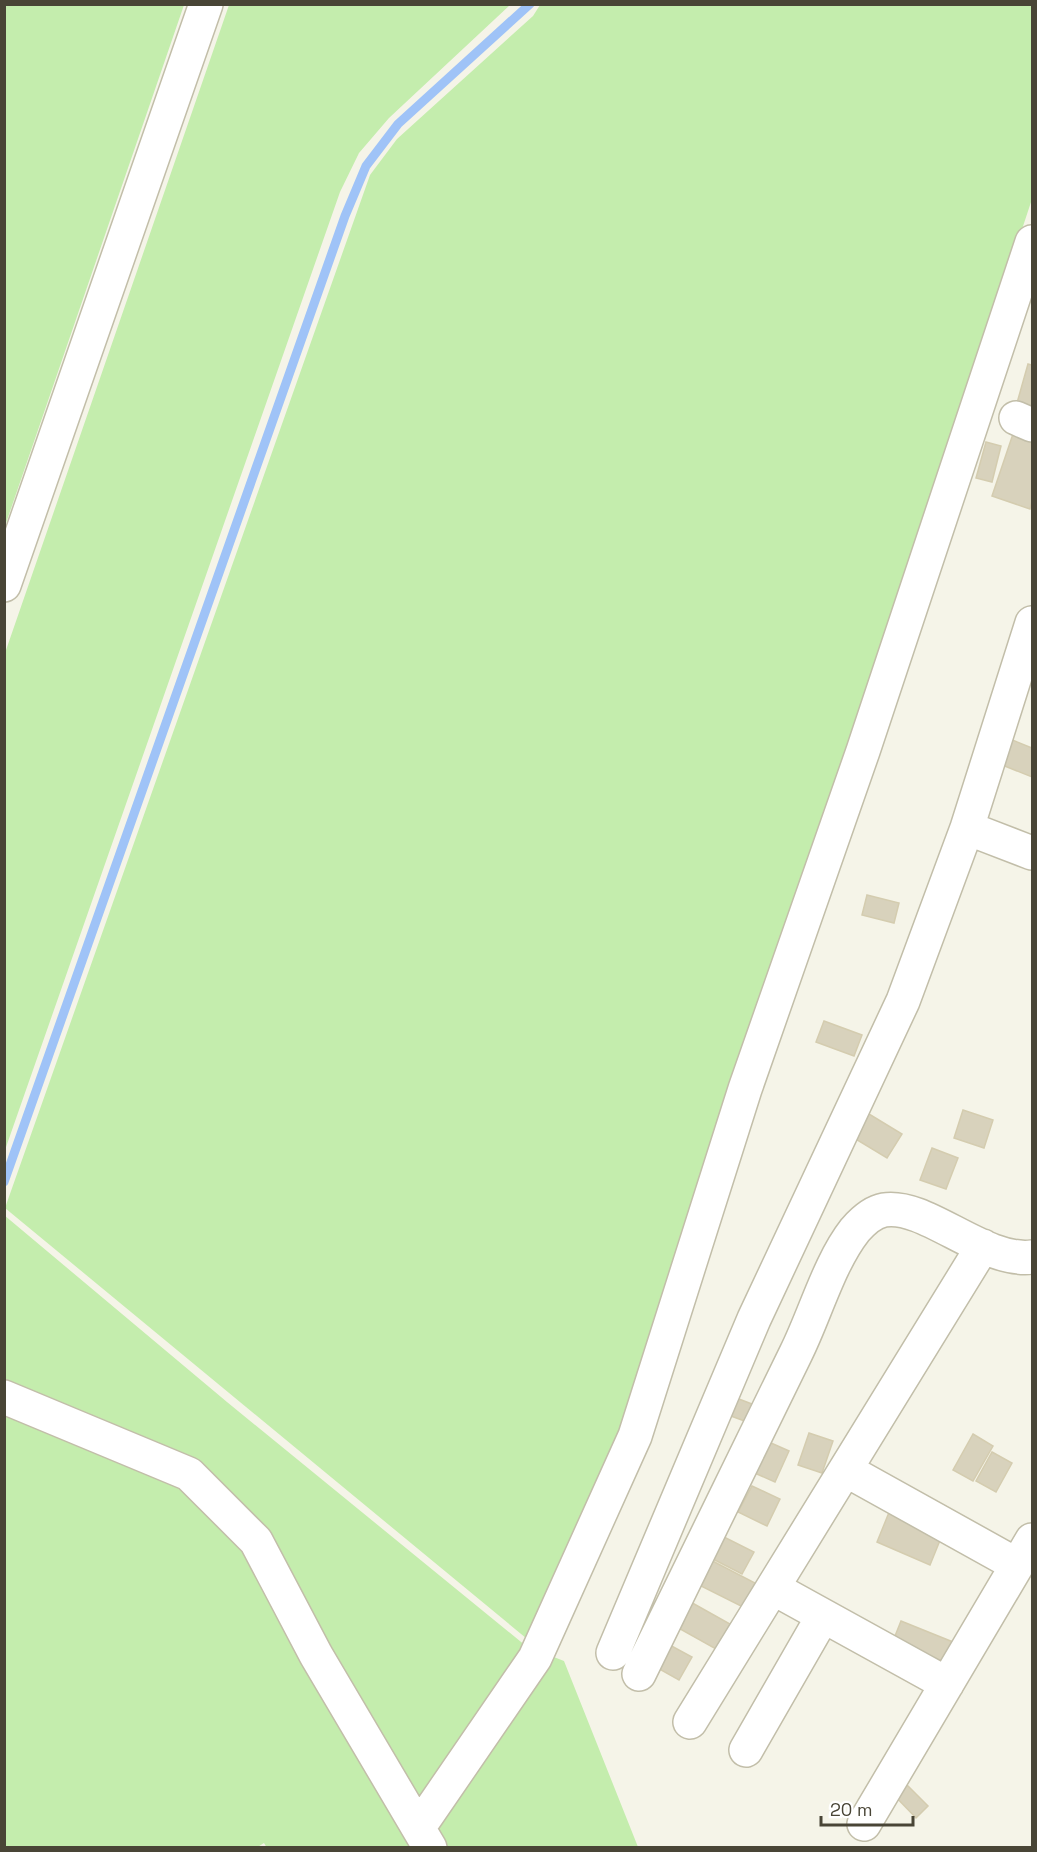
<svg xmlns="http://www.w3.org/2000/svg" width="1037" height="1852" font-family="'Space Grotesk',sans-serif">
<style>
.green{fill:#c4edad}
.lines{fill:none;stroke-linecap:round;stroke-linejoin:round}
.stream{stroke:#9fc3f7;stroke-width:9}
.building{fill:#d8d2bc;stroke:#d4ccaf;stroke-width:1.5}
.minor-casing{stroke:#c2bea9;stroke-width:36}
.minor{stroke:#fff;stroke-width:33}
</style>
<rect width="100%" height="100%" fill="#f5f4e8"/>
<path class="green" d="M5 4 184 5 5 526 4 5Z
M229 5H510L389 118 359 153 340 192 5 1150V653Z
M540 5H1032V199L637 1397 532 1643 5 1208 370 175 397 139 533 16Z
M4 1215 227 1402 526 1646 564 1661 638 1847 267 1848 264 1843 256 1848 5 1847Z"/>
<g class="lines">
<path class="stream" d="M4 1182 345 216 366 166 398 124 530 4"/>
</g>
<path class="building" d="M1028 364 1032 365V407L1017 403Z
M1013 434 1032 441V501L1030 509 992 496Z
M986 442 1001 446 992 482 976 478Z
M1005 737 1032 748V777L995 762Z
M867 895 899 903 894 923 862 915Z
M824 1021 862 1035 854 1056 816 1042Z
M963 1110 993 1120 984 1148 954 1138Z
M864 1111 902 1134 887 1158 849 1135Z
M932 1148 958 1158 946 1189 920 1180Z
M726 1394 757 1406 750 1423 720 1412Z
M809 1433 833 1441 822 1473 798 1465Z
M973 1434 993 1446 973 1481 953 1470Z
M762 1439 789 1451 775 1482 748 1470Z
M992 1452 1012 1463 996 1492 976 1481Z
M752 1486 780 1499 767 1526 738 1512Z
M890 1510 943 1533 930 1565 877 1542Z
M712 1531 754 1552 742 1574 701 1553Z
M701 1555 755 1583 743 1607 689 1580Z
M687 1600 730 1624 716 1649 673 1625Z
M901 1621 958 1644 950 1664 893 1641Z
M666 1643 692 1657 679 1680 654 1666Z
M905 1783 928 1806 916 1818 893 1794Z"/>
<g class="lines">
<g class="minor-casing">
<path id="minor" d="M1016 418 1032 425
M4 585 206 4
M967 828 1032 853
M4 1397 189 1474 256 1541 316 1655 430 1848
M846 1470 1017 1565
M773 1588 947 1684
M613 1653 754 1319 903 1001 967 828 1032 623
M639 1674C691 1567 744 1460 796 1353 815 1315 829 1263 855 1230 862 1222 873 1212 884 1210 926 1203 983 1263 1032 1257
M690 1722 983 1246
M746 1750 823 1616
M864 1824 1032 1540
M419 1827 535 1658 635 1436 745 1089 863 751 1032 242"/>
</g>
<use href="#minor" class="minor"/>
</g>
<rect width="1037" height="1852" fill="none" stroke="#494536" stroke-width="12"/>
<path d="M821 1816v9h92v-9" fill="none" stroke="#494536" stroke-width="3"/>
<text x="830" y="1816" font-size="18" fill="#494536" stroke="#ffffff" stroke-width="4.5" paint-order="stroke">20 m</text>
</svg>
